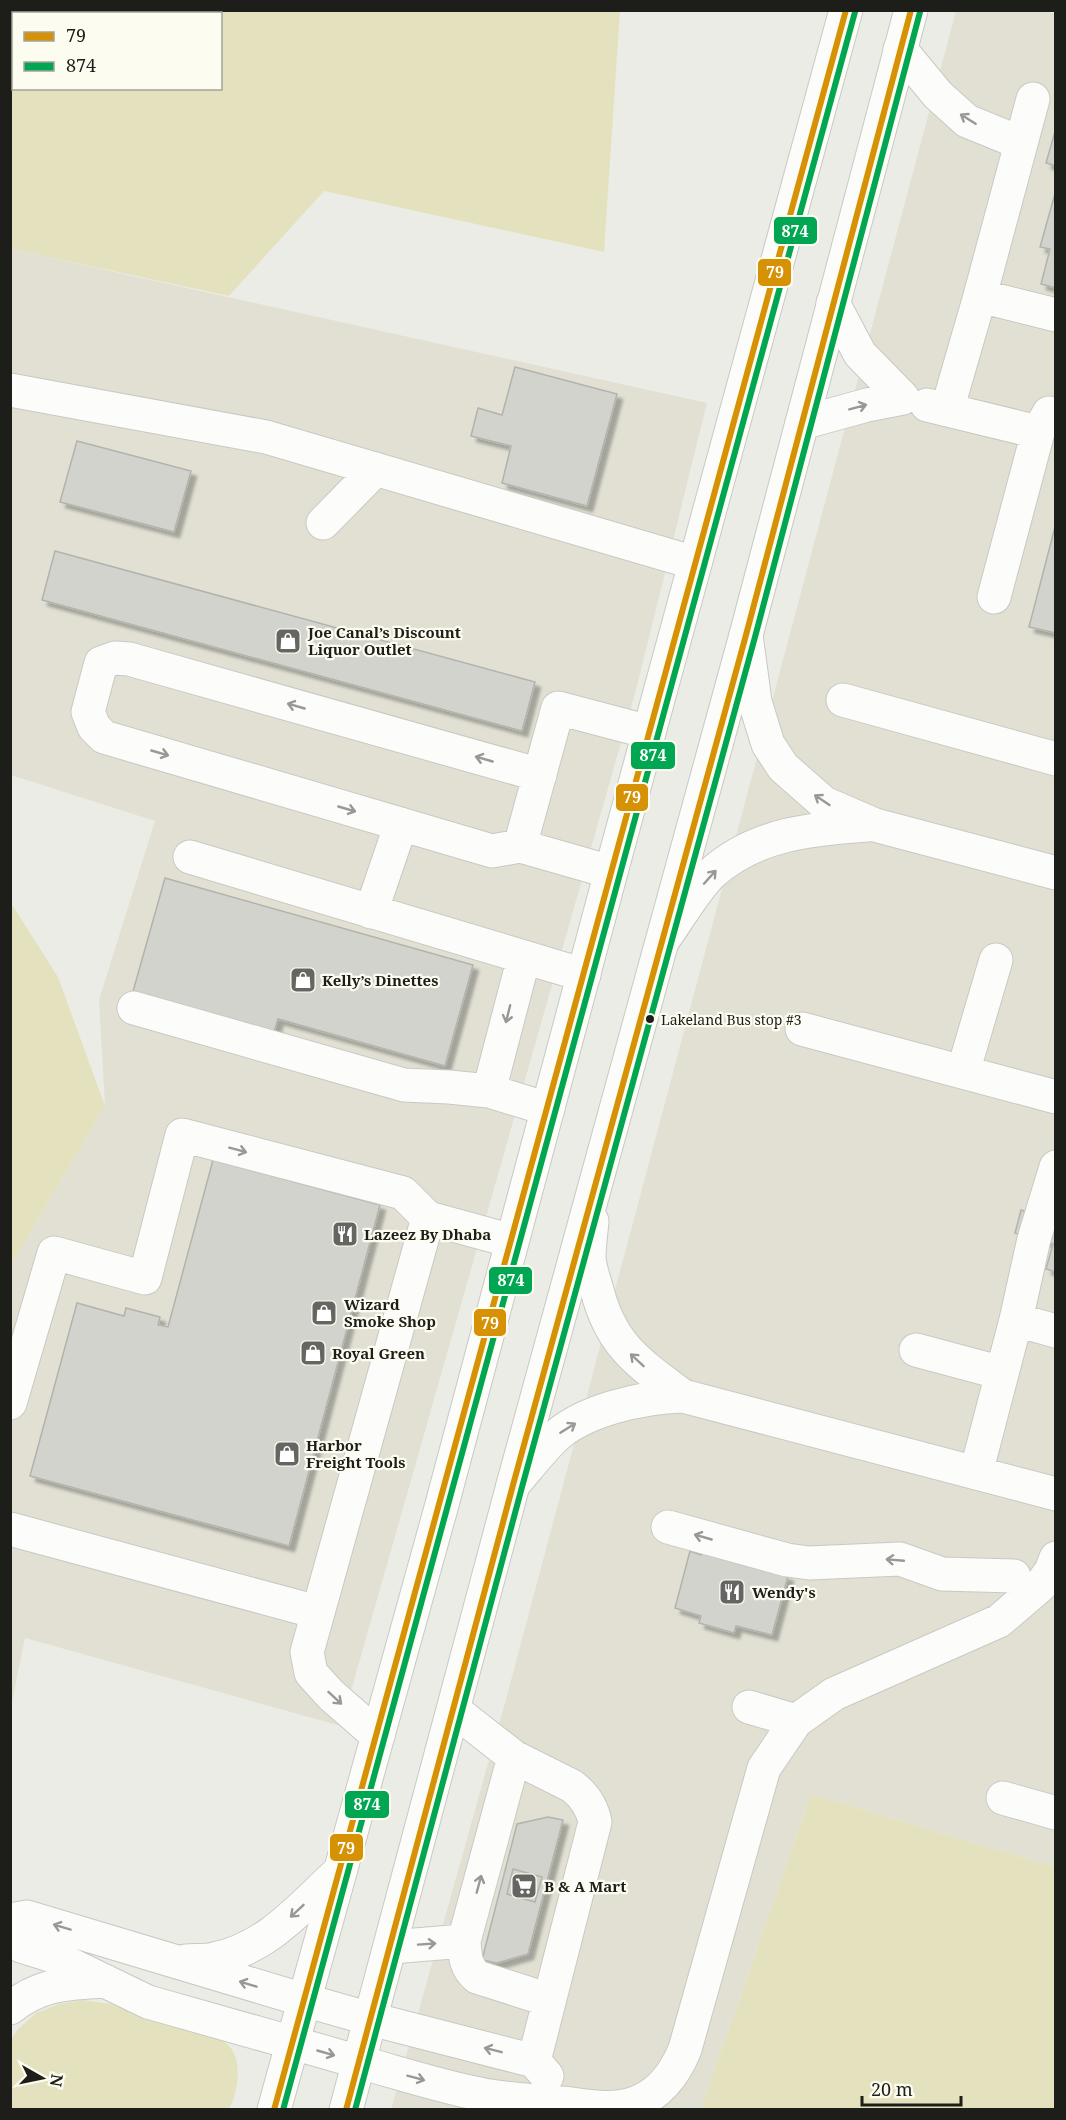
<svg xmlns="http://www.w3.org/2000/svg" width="1066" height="2120" font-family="'Noto Serif',serif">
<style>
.built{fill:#e1e0d3}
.green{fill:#e4e2be;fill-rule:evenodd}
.building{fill:#d3d3ce;stroke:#b3b3ae;stroke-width:1.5;filter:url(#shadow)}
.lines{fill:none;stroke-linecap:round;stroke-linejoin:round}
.minor-casing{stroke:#c9c9c4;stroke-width:35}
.highway-casing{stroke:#c9c9c4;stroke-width:35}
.minor{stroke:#fcfcfb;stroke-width:33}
.highway{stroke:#fcfcfb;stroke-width:33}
.bus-1-casing{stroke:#fdfcf0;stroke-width:10}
.bus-2-casing{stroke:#fdfcf0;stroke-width:10}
.bus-1{stroke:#d69104;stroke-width:6}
.bus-2{stroke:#00a651;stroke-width:6}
.oneway{stroke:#989895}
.bus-dot{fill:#1d1d19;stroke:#fdfcf0;stroke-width:2}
.labels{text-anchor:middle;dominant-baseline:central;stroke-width:4.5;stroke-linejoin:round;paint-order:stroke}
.bus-label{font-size:14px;fill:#1d1d19;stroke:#fdfcf0;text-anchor:start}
.poi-label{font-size:15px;font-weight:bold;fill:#1d1d19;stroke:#fdfcf0;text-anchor:start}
.line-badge{stroke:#fdfcf0;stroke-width:2}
.badge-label{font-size:16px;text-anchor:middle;font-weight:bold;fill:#fff}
</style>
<defs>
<filter id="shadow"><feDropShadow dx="5.5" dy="5.5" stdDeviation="1.5" flood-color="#0004"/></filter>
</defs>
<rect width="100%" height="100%" fill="#ecece6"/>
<path class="built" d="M956 11H1044L1056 14 1055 1867 811 1794 701 2109 391 2110 505 1703Z
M11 249 707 403 636 690 341 1726 25 1638 11 1707V1265L105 1106 99 1000 155 821 11 775Z"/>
<path class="green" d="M11 10 620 11 604 252 324 191 229 296 11 249ZM14 14H220V88H14Z
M11 903 58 977 105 1106 11 1265Z
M811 1794 1055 1867V2109H701Z
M83 2000 111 2004 219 2037C222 2040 227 2043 230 2047 243 2062 238 2093 229 2109L11 2110V2039L18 2029 36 2013 59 2004Z"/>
<path class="building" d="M1056 128V166L1046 163Z
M1056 190V288L1041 284 1050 249 1040 247Z
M515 367 617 394 587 506 502 483 511 446 471 436 478 408 502 415Z
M77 441 191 471 174 532 60 502Z
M1056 523V633L1029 627Z
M55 551 535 682 522 731 42 600Z
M165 878 473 965 445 1066 278 1019 273 1035 132 995Z
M213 1160 380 1205 289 1546 30 1476 77 1303 124 1316 126 1308 160 1317 158 1325 168 1327Z
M1021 1210 1056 1220V1272L1046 1269 1053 1244 1015 1233Z
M703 1550 788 1576 772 1635 736 1626 734 1633 699 1623 701 1616 675 1608 690 1551 701 1555Z
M548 1817 563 1820 528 1954 497 1963 482 1960 517 1824Z
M513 1869 542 1877 535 1902 507 1894Z"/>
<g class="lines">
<g class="minor-casing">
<path id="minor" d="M900 49 938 95 967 121 1021 143
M980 296 1056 315
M10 390 266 437 695 563
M927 405 1038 432 1049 413 1056 415
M947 410 980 296 1033 99
M802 423 867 405 903 398 860 354 833 303
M323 523 376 469
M994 597 1038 432
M746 635 755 702 768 744 783 767 824 803 875 825 1056 873
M843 700 1056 759
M520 846 492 851 104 737 94 727 88 712 101 663 115 658 129 659 540 775
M190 857 584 975
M611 872 520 846 558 708 649 732
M371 912 401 824
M663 940C677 921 696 888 712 873 755 834 811 829 867 825
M134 1008 404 1085 449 1087 489 1091 548 1109
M802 1029 1056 1097
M963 1072 996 960
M489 1091 524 957
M592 1221C591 1233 589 1246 589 1258 590 1269 594 1280 597 1290 611 1346 639 1363 683 1396
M1016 1320 1056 1331
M916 1350 1002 1373
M10 1403 54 1253 145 1278 182 1135 403 1193 428 1218 512 1241
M976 1473 1016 1320 1034 1239 1056 1167
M513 1485C526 1470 539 1453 553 1439 582 1410 643 1397 683 1396L1056 1494
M668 1527 787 1560 809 1563 900 1559 942 1574 1014 1576
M10 1529 317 1612
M749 1707 796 1721
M454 1710 514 1757 464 1941C465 1955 465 1967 477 1977L549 2000
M378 1736 331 1695 311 1673 307 1652 428 1218
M514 1757 572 1786C585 1796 592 1807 595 1822L534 2061
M1003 1798 1056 1813
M10 1920 27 1917 304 2000
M10 1937 21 1946 53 1956 148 2002 293 2043
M391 1947 464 1941
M186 1961C195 1960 205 1961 214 1959 267 1949 302 1906 340 1871
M10 2008C42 1983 66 1984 104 1981
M371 2019 534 2061 547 2076
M359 2062C399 2073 439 2086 479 2094 506 2100 534 2100 561 2103 585 2105 605 2111 629 2105 657 2098 675 2074 685 2049L764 1768 796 1721 834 1694 999 1621 1040 1586 1051 1571 1056 1558"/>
</g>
<g class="highway-casing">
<path id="highway" d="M304 2000 371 2019
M293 2043 359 2062
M274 2110 441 1508 611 872 846 10
M346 2110 513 1485 746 635 911 10"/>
</g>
<use href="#minor" class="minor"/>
<use href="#highway" class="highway"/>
<g class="bus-1-casing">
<path id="bus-1" d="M274 2110C468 1411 655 710 846 10
M346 2110 513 1485 746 635 911 10"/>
</g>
<g class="bus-2-casing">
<path id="bus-2" d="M283 2110C477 1411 664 711 855 12
M355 2110 522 1487 755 637 920 12"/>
</g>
<use href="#bus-1" class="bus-1"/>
<use href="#bus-2" class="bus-2"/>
</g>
<defs><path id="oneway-shaft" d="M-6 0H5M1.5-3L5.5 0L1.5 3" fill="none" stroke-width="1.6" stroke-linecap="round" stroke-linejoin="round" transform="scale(1.5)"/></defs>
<g class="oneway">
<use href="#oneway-shaft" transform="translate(968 119) rotate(-148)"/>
<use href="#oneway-shaft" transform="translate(858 407) rotate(-15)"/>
<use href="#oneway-shaft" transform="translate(296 706) rotate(-164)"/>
<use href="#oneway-shaft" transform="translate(160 753) rotate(16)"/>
<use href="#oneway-shaft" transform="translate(484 759) rotate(-164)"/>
<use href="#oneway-shaft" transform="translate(822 800) rotate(-146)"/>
<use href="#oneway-shaft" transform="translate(347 809) rotate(16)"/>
<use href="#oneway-shaft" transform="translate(710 877) rotate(-48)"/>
<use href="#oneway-shaft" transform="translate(508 1014) rotate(104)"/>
<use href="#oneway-shaft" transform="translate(238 1150) rotate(15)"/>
<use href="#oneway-shaft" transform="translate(637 1360) rotate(-137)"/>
<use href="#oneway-shaft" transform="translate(568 1428) rotate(-32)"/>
<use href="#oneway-shaft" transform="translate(703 1537) rotate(-164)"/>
<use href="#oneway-shaft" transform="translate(895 1560) rotate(-175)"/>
<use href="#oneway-shaft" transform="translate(335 1698) rotate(43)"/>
<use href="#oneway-shaft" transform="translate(479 1884) rotate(-75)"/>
<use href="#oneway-shaft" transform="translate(297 1911) rotate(137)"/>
<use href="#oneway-shaft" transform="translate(62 1927) rotate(-163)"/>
<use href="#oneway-shaft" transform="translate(427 1944) rotate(-4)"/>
<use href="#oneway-shaft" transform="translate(248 1984) rotate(-163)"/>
<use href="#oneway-shaft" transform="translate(493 2050) rotate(-166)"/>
<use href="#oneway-shaft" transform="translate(326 2053) rotate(16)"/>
<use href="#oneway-shaft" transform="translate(416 2078) rotate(15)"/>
</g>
<defs>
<g id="shop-square" transform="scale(1.35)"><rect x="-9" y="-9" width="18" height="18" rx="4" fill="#656561" stroke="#fdfcf0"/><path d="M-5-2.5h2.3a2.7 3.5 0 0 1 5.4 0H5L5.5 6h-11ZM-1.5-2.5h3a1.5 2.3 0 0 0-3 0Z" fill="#fff"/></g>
<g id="restaurant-square" transform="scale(1.35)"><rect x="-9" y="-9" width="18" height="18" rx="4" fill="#656561" stroke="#fdfcf0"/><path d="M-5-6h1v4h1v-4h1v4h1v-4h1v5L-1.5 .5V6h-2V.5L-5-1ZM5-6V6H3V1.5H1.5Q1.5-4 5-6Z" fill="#fff"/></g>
<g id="supermarket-square" transform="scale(1.35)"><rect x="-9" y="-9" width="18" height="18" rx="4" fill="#656561" stroke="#fdfcf0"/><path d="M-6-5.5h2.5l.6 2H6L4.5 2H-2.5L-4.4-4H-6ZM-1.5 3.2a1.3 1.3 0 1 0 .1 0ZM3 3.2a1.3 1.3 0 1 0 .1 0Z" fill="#fff"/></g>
</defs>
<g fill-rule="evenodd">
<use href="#shop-square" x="288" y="641"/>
<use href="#shop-square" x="303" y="980"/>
<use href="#restaurant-square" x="345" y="1234"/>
<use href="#shop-square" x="324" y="1313"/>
<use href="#shop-square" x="313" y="1353"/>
<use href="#shop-square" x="287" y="1454"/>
<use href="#restaurant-square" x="732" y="1592"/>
<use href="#supermarket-square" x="524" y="1886"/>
</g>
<circle class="bus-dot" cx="650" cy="1019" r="5"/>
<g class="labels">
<g class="bus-label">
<text x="661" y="1019">Lakeland Bus stop #3</text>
</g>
<g class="poi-label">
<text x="308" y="632">Joe Canal’s Discount<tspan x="308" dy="17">Liquor Outlet</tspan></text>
<text x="322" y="980">Kelly’s Dinettes</text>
<text x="364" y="1234">Lazeez By Dhaba</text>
<text x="344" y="1304">Wizard<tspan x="344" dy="17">Smoke Shop</tspan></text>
<text x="332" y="1353">Royal Green</text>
<text x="306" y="1445">Harbor<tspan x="306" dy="17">Freight Tools</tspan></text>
<text x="752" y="1592">Wendy's</text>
<text x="544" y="1886">B &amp; A Mart</text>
</g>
</g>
<g class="line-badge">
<rect x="773" y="216" width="45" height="29" rx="6" fill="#00a651"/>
<rect x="757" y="258" width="35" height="29" rx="6" fill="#d69104"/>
<rect x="630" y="741" width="46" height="29" rx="6" fill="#00a651"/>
<rect x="615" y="783" width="34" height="29" rx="6" fill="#d69104"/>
<rect x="488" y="1266" width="45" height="29" rx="6" fill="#00a651"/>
<rect x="473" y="1308" width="34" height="29" rx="6" fill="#d69104"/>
<rect x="344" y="1790" width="46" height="29" rx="6" fill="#00a651"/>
<rect x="329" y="1833" width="35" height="29" rx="6" fill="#d69104"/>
</g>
<g class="badge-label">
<text x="795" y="237">874</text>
<text x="775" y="278">79</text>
<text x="653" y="761">874</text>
<text x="632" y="803">79</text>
<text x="511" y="1286">874</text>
<text x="490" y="1329">79</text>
<text x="367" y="1810">874</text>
<text x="346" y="1854">79</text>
</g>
<rect width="1066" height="2120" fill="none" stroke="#1d1d19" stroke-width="24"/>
<rect x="12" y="12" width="210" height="78" fill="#fdfcf0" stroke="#a3a39a" stroke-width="1.5"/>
<rect x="24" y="32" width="30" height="9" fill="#d69104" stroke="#a3a39a" stroke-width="1.5"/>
<text x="66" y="42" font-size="18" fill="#1d1d19">79</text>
<rect x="24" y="62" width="30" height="9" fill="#00a651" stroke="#a3a39a" stroke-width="1.5"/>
<text x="66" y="72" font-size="18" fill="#1d1d19">874</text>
<g transform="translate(42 2078) rotate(99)" stroke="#fdfcf0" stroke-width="4.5" paint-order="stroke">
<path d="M0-4.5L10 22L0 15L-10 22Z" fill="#1d1d19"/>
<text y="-9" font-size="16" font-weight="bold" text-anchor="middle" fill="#1d1d19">N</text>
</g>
<path d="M862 2096v9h99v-9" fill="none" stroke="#1d1d19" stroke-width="3"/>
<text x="871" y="2096" font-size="18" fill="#1d1d19" stroke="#fdfcf0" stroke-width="4.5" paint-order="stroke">20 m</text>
</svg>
